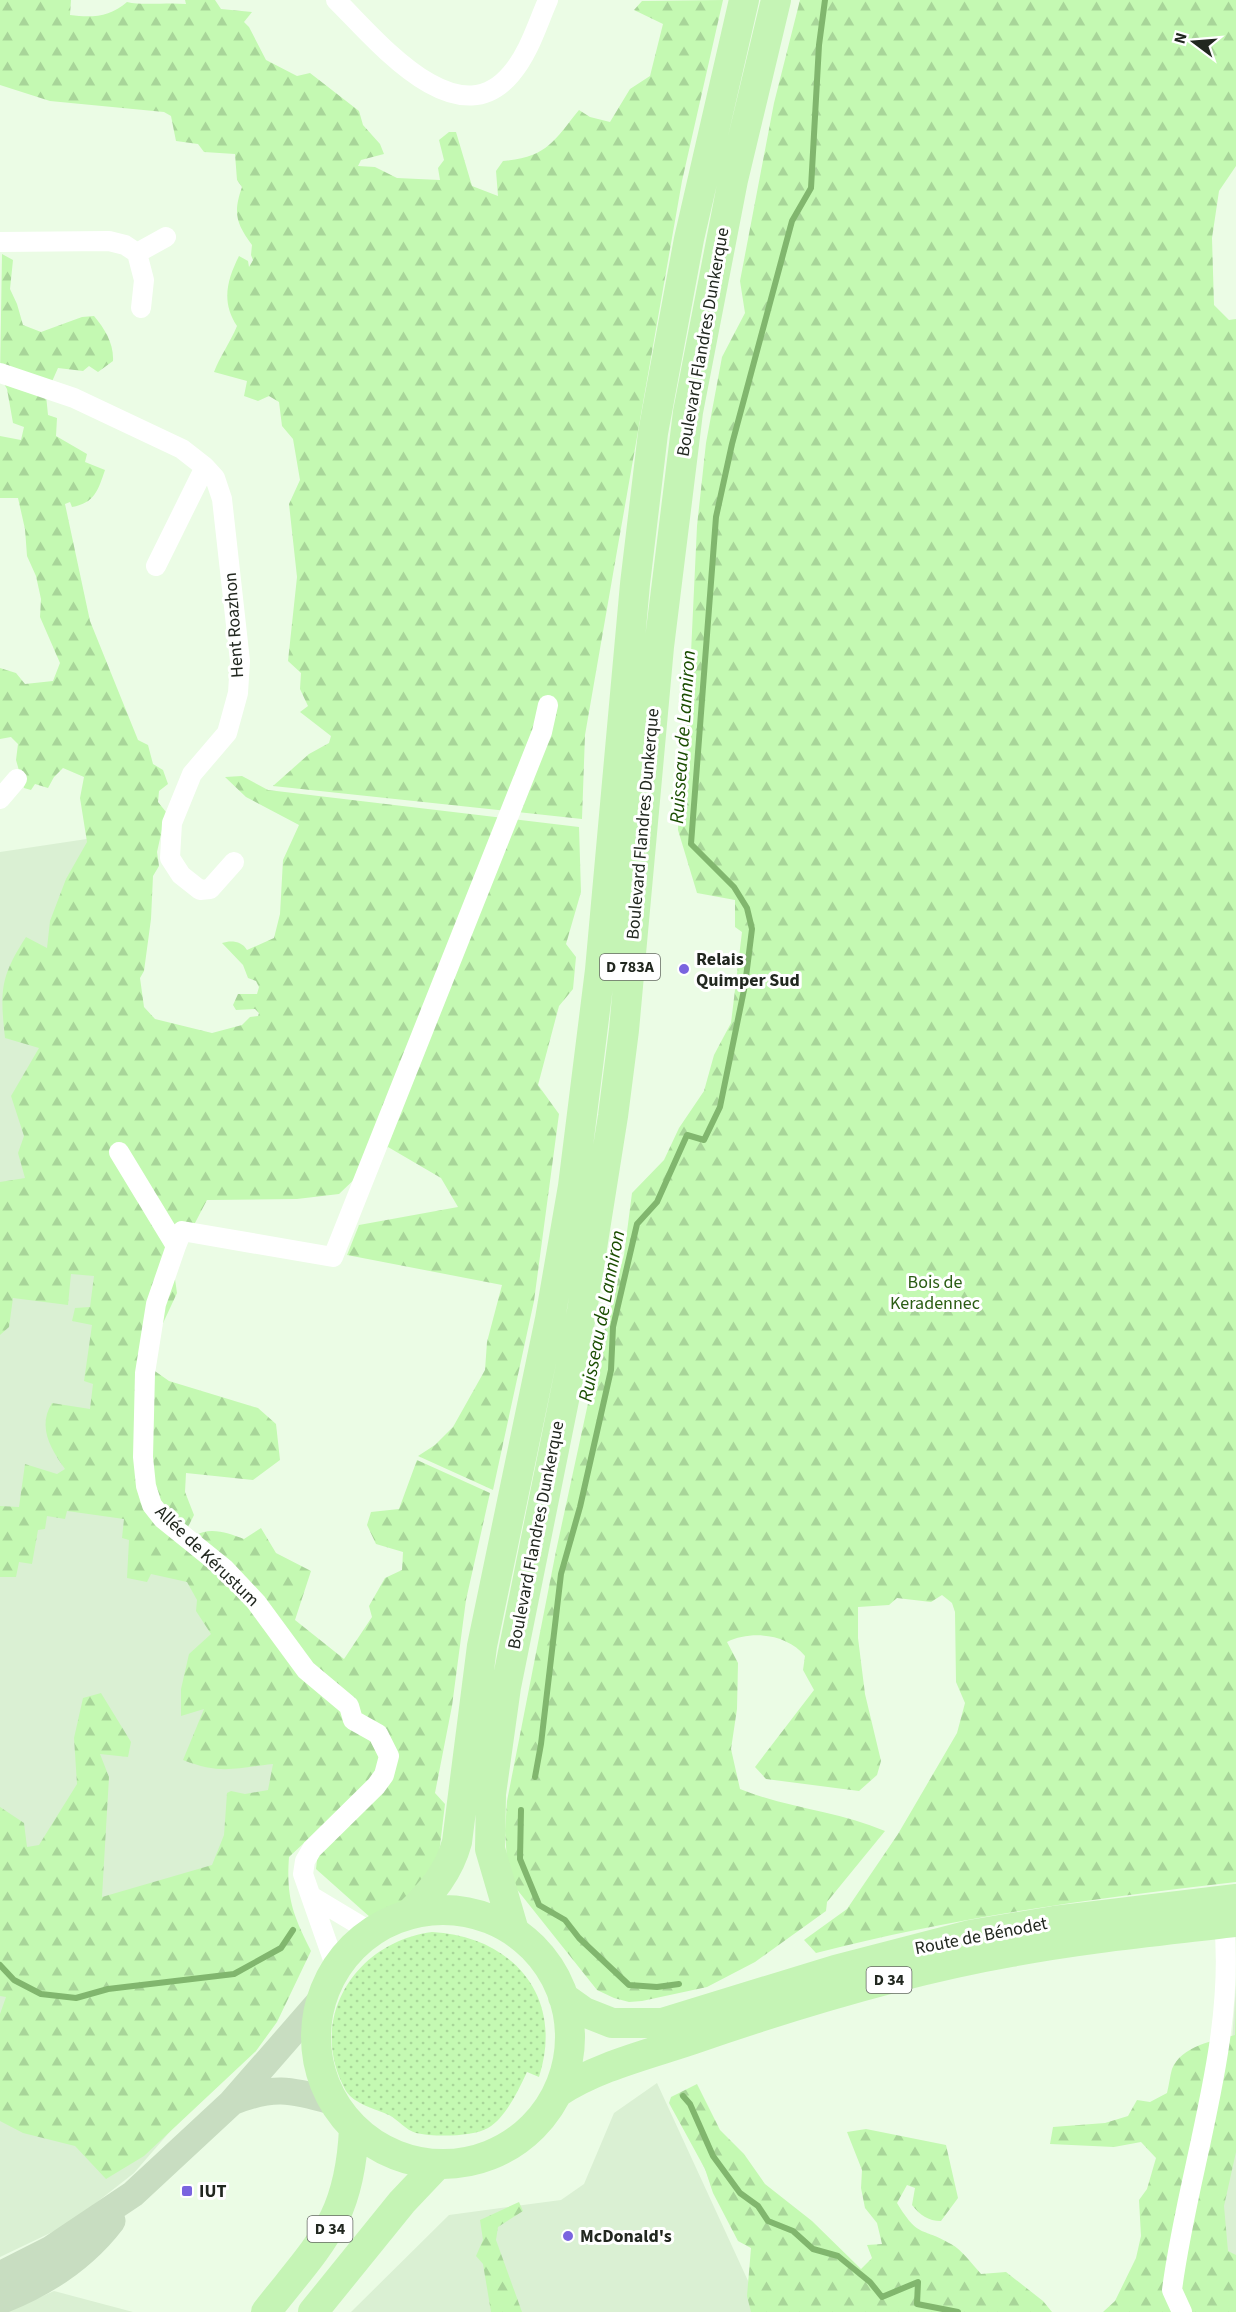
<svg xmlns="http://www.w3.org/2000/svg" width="1236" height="2312" font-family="'Source Sans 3',sans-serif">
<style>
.built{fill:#daf0d3}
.grass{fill:url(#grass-dots)}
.forest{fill:url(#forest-firs)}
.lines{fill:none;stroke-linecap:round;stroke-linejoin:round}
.stream{stroke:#81b66e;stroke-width:6}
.street{stroke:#fff;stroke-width:20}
.secondary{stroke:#c8ddc1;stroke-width:27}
.primary{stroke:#c5f4b5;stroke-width:30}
.poi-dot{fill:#7a64df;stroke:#fff;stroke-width:2}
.labels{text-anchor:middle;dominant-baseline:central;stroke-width:6;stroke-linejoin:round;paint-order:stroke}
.shield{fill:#fff;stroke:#646862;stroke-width:1.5}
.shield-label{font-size:16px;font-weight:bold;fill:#21271f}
.street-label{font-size:18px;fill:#21271f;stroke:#fff}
.poi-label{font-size:18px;font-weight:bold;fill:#21271f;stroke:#fff;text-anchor:start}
.park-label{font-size:18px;fill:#2b5d14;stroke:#fff}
.water-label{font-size:20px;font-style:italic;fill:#1a4d00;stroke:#fff}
</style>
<defs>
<pattern id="grass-dots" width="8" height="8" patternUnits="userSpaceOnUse" patternTransform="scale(1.5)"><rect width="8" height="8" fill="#c4f9b2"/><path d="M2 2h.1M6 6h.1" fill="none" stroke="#a8d599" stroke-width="1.8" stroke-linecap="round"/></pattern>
<pattern id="forest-firs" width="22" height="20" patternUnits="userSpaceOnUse" patternTransform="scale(1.5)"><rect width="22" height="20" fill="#c4f9b2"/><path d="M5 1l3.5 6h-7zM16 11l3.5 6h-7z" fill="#a8d599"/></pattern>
</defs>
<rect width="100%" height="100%" fill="#ebfce5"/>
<path class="built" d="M120 834 117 1510 248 1599 291 1837 252 2037 134 2173 69 2224 0 2257V852Z
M1236 1985V2265L1216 2259Z
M657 2083 755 2296 777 2312H351L449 2215 561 2200 584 2184 614 2113Z
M54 2291 133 2312H7Z"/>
<path class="grass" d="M432 1932C512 1936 565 1996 539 2077L527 2072C518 2091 506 2117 488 2128 473 2137 433 2137 416 2133 406 2130 398 2120 389 2115 376 2109 354 2104 346 2091 306 2020 355 1942 432 1932Z"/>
<path class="forest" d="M0 0H71L70 15C92 18 110 17 127 2 143 6 167 2 186 4L185 0H215L221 9 252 12 244 22 249 27 266 60 297 76 310 73 359 111 363 125 380 144 384 154 361 160 358 166 375 167 397 178 440 180 438 168 444 160 439 140 449 132H456L472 186 498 196 496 171 503 161C547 157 553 142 579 110L590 117 610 122 630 89 650 76 663 24 634 10 642 1 723 0 682 181 617 551 585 735 582 819 273 786 309 754 329 743 331 736 300 712 308 706 300 689 301 673 288 661 297 577 289 504 300 480 293 439 282 426 279 402 269 396 258 401 244 396 247 381 214 372C220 356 230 343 237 326 221 302 227 280 239 256L248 261 249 267 253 260 251 255 252 245C236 223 233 213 242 187L237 180 235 154 204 152 198 144 176 141 171 116 164 112 50 101 0 85Z
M800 0H1236V166L1219 191 1212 238 1214 305 1229 320 1236 319V1882C1095 1898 955 1917 816 1953L804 1940 847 1909 898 1834 957 1733 965 1703 956 1682 955 1612 952 1603 942 1595 931 1602 897 1598 889 1605 858 1607V1638L865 1694 881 1761 877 1775 859 1791 766 1779 755 1767 814 1690 803 1670 805 1656C787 1634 752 1630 727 1642L738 1663 737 1709 731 1749 740 1789C787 1808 838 1811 885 1831L827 1902 826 1911 755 1962 707 1987 642 2001 629 2002 614 1998 597 1990 515 1887 507 1861 505 1831 507 1801 556 1551 600 1348 624 1255 632 1193 664 1160 679 1128 704 1091 714 1055 731 1023 742 932 735 927V900L697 893 678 830 679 789 689 695 697 526 706 443 722 357 745 313 740 281 774 103Z
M2 254 13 260 10 289 17 304 23 325 41 332 82 317 94 316C105 329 114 344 113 361L98 372 89 366 83 371 58 368 46 395 48 415 57 418 56 436 87 454 85 462 105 470C98 490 95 503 72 507L70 502 65 504 90 621 138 740 148 745 153 764 163 770 168 784 159 791 158 802 166 812 157 852 159 866 153 876 151 919 144 971 140 978 144 1007 155 1019 212 1033 242 1025 250 1017 258 1016 259 1013 255 1009 236 1010 233 1005 238 994H257L259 987 256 981 248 978 243 965 222 943C231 940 242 941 247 950L274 938 280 914 283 860 299 825 246 797 225 777 242 776 268 790 579 827 581 892 566 944 576 957 573 989 559 1006 538 1085 559 1114 534 1301 493 1490 418 1456 435 1445 453 1427 485 1370 487 1342 502 1285 347 1255 359 1225 458 1207 441 1178 388 1147 339 1194 297 1199 207 1200 173 1265 177 1293 158 1334 152 1369 169 1381 258 1408 276 1424 280 1460 253 1480 186 1473 185 1492 194 1515 187 1529 194 1536C210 1526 228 1533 244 1539L261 1528 276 1553 311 1571 295 1620 344 1659 372 1617 369 1606 385 1578 402 1570 403 1552 376 1544 367 1525 371 1512 399 1509 417 1460 490 1493 466 1600 452 1706 435 1793 445 1804 439 1854 414 1894 395 1909 371 1918 316 1869 318 1851 305 1842 289 1857C286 1898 293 1915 311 1951L277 2022 256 2051 144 2156 106 2179 75 2146 23 2133 0 2121V2014L6 1997 0 1996V1807L24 1823 27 1847 39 1845 77 1784 74 1738 83 1698 101 1693 131 1742 128 1757 100 1754 109 1777 102 1897 212 1865 224 1835 227 1793 231 1791 245 1794 268 1790 273 1764C235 1768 221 1775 183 1760L204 1709 181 1716V1689L189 1654 211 1634 196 1611 197 1600 187 1582 151 1574 147 1582 127 1578 129 1540 122 1538 124 1519 67 1511 65 1519 47 1516 45 1529 38 1530 32 1564 19 1562 16 1577H0V1506L19 1507 25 1464 57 1474 65 1469C51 1449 37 1427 52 1403L90 1409 93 1384 84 1381 92 1325 72 1321 75 1308 90 1307 94 1276 71 1274 68 1305 13 1298 9 1327 0 1335V1182L25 1178 18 1153 24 1136 11 1096 39 1048 5 1038C0 991 0 977 26 937L47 948 50 921 66 879 87 842 80 798 84 777 63 768 54 777 48 788 35 784 31 790 24 788 16 760 18 744 11 737 0 739V668L16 673 25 684 53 681 60 663 40 617 41 599 36 576 27 556 25 529 18 498H0V436L21 440 24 427 13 423 7 389 0 377Z
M1236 1999V2152L1224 2206 1228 2251 1236 2255V2312H1103L1115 2301 1136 2258 1141 2236 1139 2200 1147 2189 1156 2158 1141 2142 1114 2147 1050 2144 1053 2127 1105 2123 1128 2116 1137 2100 1150 2102 1167 2093C1169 2085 1170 2076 1172 2069 1181 2046 1215 2040 1235 2035Z
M697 2084 720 2130 744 2154 765 2184 812 2221 861 2269 872 2258 867 2245 882 2244 877 2223 865 2208 861 2188 862 2170 847 2132 866 2129 946 2145 958 2198 941 2221C928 2221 920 2215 912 2205L915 2188 907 2185 897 2203C919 2239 920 2226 951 2244 962 2250 972 2264 981 2274L1006 2272 1043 2301 1052 2312H751L747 2296 751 2248 738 2241 713 2193 705 2169 669 2103 671 2097Z
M519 2202 523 2211 498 2227 496 2240 522 2312H491L483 2264 476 2256 483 2240 480 2220Z"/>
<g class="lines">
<path class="stream" d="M535 1777 541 1744 561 1574 580 1507 611 1370 613 1327 637 1224 657 1202 687 1135 704 1140 720 1107 745 985 752 929 747 908 734 887 691 844 716 517 732 444 792 221 811 188 819 45 825 0
M521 1810 520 1859 539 1905 565 1920 579 1938 629 1985 657 1987 679 1984
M0 1965 14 1980 41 1994 76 1998 108 1989 234 1974 281 1948 293 1930
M683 2096 690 2104 713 2156 740 2193 758 2206 768 2221 793 2231 813 2249 838 2256 870 2282 882 2297 918 2282 917 2304 958 2312"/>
<path class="street" d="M336 0C374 37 456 140 511 74 529 53 537 25 548 0
M0 242 109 241 125 245 137 253 166 237
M137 253 144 280 141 308
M0 373 74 398 182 449 205 467 156 566
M205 467 215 478 222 499 240 661 238 693 227 733 192 774 172 823 170 858 181 875 200 890 210 889 234 862
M0 799 17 779
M119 1152 176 1246 156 1304 145 1373 143 1457 146 1486 152 1505 163 1519 225 1569 256 1602 306 1670 349 1706 353 1720 378 1734 389 1756 384 1775 376 1786 312 1849 305 1861 303 1874 336 1968
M176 1246 182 1231 333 1257 542 732 548 705
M311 1896 371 1932
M1182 2312 1172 2290C1187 2172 1236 2042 1224 1923"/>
<path class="secondary" d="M232 2102C272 2086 290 2089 331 2101
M0 2275 51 2249 133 2194 231 2103 321 2000
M0 2301C44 2284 83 2259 112 2221"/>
<path class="primary" d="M316 2037a127 127 0 1 1 254 0a127 127 0 1 1-254 0Z
M409 1914C431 1893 449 1872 457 1842L482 1646 550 1319 573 1186 600 970 635 584 653 433 689 239 744 0
M514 1931 490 1849 491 1794 506 1687 582 1311 613 1116 624 1030 659 647 688 412 733 180 776 0
M563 1997 584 2012 612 2023H662L835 1970 970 1935 1054 1921 1236 1899
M557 2093C596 2067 646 2055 691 2040 795 2004 903 1971 1011 1952 1085 1938 1161 1931 1236 1922
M266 2312C320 2243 350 2220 354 2128
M313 2312 402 2202 438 2164"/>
</g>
<g class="poi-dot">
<circle cx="684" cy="969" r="6"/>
<rect x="181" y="2185" width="12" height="12" rx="3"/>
<circle cx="568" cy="2236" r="6"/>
</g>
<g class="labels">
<g class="shield">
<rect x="600" y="954" width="60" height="26" rx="4.5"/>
<rect x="866.5" y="1967" width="45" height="26" rx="4.5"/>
<rect x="307.5" y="2216" width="45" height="26" rx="4.5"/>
</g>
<g class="shield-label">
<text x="630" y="967">D 783A</text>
<text x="889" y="1980">D 34</text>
<text x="330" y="2229">D 34</text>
</g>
<g class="street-label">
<text transform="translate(703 342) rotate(-80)">Boulevard Flandres Dunkerque</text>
<text transform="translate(234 625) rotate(-94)">Hent Roazhon</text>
<text transform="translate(643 824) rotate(-85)">Boulevard Flandres Dunkerque</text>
<text transform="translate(536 1535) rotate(-79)">Boulevard Flandres Dunkerque</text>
<text transform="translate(207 1556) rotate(44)">Allée de Kérustum</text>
<text transform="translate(981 1936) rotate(-11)">Route de Bénodet</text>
</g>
<g class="poi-label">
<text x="696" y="959">Relais<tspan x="696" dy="21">Quimper Sud</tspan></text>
<text x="199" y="2191">IUT</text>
<text x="580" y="2236">McDonald's</text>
</g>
<g class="park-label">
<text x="935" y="1282">Bois de<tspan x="935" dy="21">Keradennec</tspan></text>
</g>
<g class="water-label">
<text transform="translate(683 737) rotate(-86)">Ruisseau de Lanniron</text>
<text transform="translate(602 1316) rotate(-79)">Ruisseau de Lanniron</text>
</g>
</g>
<g transform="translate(1194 42) rotate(286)" stroke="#ffffff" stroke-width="4.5" paint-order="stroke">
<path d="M0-4.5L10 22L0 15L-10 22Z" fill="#21271f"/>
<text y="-9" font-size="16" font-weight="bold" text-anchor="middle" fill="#21271f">N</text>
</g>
</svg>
